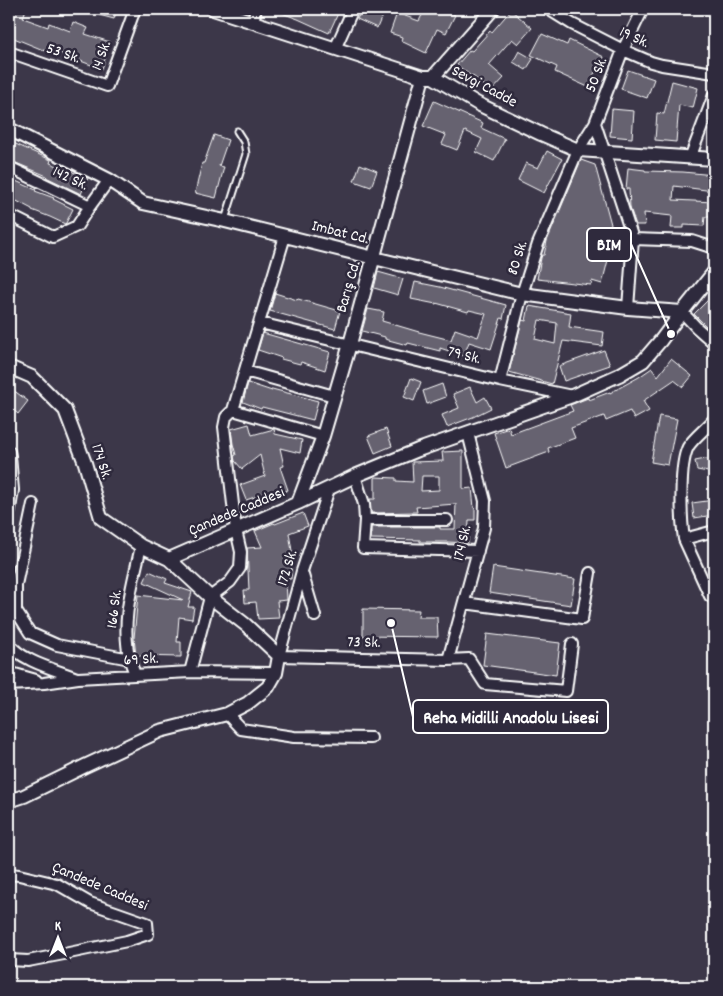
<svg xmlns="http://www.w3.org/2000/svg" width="723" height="996" font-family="Dekko,sans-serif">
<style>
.building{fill:#666270;stroke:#fff;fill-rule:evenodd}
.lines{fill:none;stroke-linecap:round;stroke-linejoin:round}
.service-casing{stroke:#fff;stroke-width:9}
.minor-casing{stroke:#fff;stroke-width:14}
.tertiary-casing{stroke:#fff;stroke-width:16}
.service{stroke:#2f2a3d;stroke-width:5}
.minor{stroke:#2f2a3d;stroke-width:10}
.tertiary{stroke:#2f2a3d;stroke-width:12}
.labels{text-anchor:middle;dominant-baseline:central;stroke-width:5;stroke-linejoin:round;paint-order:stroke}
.street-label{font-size:16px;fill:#fff;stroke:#2f2a3d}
.leader{fill:none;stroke:#fff;stroke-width:2}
.callout-dot{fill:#fff;stroke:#2f2a3d;stroke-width:2}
.callout{fill:#2f2a3d;stroke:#fff;stroke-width:2}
.callout-label{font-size:18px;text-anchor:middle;font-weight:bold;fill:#fff}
</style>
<rect width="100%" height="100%" fill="#3c3749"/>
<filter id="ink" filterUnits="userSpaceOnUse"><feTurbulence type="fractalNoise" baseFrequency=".02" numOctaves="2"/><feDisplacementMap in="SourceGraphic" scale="10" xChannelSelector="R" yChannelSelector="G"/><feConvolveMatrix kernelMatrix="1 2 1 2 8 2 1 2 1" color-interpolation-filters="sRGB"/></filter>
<g filter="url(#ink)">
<path class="building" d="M9 9H26L23 18 48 27 49 23 70 31 73 22 88 28 85 34 110 42 102 69 54 51 53 54 9 36Z
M101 9H117L114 19 99 15Z
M271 9H340L329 33 298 19Z
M362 9H385L377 28 357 19Z
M425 9H442L455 15 446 33 437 29 426 53 401 41 402 37 390 33 397 13 419 21Z
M511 10 532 28 518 44 512 39 489 65 504 78 491 92 472 75 471 76 457 65 470 50 472 51 490 31 492 32Z
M542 34 567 45 569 40 604 57 597 72H595L588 87 555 72 557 67 531 55Z
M519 51 533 59 526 70 513 62Z
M628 70 654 79 647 98 621 89Z
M672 81 698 88 693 108 679 105 676 142 655 140 657 113 664 114Z
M434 101 483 123 481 128 505 139 494 161 476 152 482 139 465 131 457 150 442 144 446 135 423 126Z
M612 109 634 111 632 138 610 136Z
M214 135 228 140 219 166 224 167 216 198 195 193 202 163H204Z
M9 141 51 160 50 163 88 178 81 194 46 177 47 176 9 160Z
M547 151 562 159 544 193 518 180 526 163 538 168Z
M581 160 595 165 612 228 590 234 613 240 602 284 592 281 591 285 537 279 541 258 542 255H544L547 241Z
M360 164 377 171 371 187 354 181Z
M628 168 645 170V171L683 172 714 175V191L674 186 673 200 714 202V217H705L704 226 684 225V228H671L672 216 644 213 645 225H636L630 208 629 189H626Z
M9 178 36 190 35 191 54 198 53 199 73 209 66 223 65 224 50 217 32 210V209L9 197Z
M378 272 403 279 398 295 374 288Z
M415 282 440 287 506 305 503 319 501 318 491 349 469 342 464 356 440 348V351L408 343 407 345 385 339V337L362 331 368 309 384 312 382 321 419 332 451 340 455 329 478 337 486 314 469 310 468 312 436 303V304L411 299Z
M275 293 297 300 298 299 340 311 335 329 270 311Z
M714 294V334L694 314Z
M529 306 571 313 569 327 604 332 602 346 563 341 552 384 509 372 522 320 526 321ZM539 320 557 323 555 344 535 339Z
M263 333 330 352 325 370 301 362 300 364 281 359 282 358 258 350Z
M604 350 610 365 564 381 559 366Z
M671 359 692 376 683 387 674 380 643 401 649 411 634 419 630 411 606 421 604 416 571 428 575 438 548 448 549 452 506 468 494 433 509 428 511 434 573 411 570 405 588 398 589 400 610 392V393L639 377 652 368 658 376Z
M411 378 421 382 414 401 404 397Z
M248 383 272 391V389L318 401 313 420 262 407 261 409 243 402Z
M442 384 446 397 427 404 423 391Z
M9 387 28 401 18 414 9 406Z
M470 387 477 402 485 397 491 408 473 417 447 427 442 415 459 408 453 394Z
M659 416 677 419 668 465 651 462Z
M249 424 252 435 274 429 275 434 302 440 300 453 280 448 284 466 280 467 288 490 272 496 270 492 246 500 240 485 265 476 260 455 242 469 235 461 234 456 236 455 233 444 231 429Z
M386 429 392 446 375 453 368 436Z
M463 451V489L472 488 474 508 475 509V520H469L468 543 447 542H420V540L371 539V527H440V529H455L456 504 416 507 417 512 371 513 370 499H375V477L396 478V481L413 482 412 462 443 461 442 452ZM422 476H439V490L421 491Z
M711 458 714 473 697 470 695 461Z
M714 500V515L694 518 692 503Z
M303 513 308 526 289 533 293 557H292L291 579H286L287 600 277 601 279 618 258 619 256 602 245 603 244 590H249L247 548 262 547 255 531 274 523 275 524Z
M493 567 575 579 571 605 489 593Z
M149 571 167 579 165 583 192 592 188 607H194L192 619 179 617 177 642H181V657L136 656 134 638 138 595 183 600 144 582Z
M363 609 419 610 418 617H437L438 637 363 636Z
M487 634 560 643 556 675 483 665Z"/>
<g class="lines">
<g class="service-casing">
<path id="service" d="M225 220 246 154 244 142 237 131"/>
</g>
<g class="minor-casing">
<path id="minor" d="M548 9 572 24 623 50 651 62 662 65 714 73
M253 21 256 9
M335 49 353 9
M9 52 107 86 135 9
M595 123 633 239 628 308
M690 158 714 95
M9 167 90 206 109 180
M9 215 53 237 77 226 90 206
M633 239 692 241 714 248
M682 312 697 328 714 343
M260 323 500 381 572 396
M245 371 334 396
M500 381 522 294 538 244 578 150 595 123 623 50 643 9
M233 410 323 436
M714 419C707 428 694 437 688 447 679 465 681 519 684 539L714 531
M9 451 10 456 13 490 9 515
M355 476 364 504 365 520 363 548 478 551
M329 489 302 571 279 656 448 660 469 659 485 684 566 691 572 644
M33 504 16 585V611L30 633 57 645 130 659
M365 520H447
M684 539 710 596 714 599
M302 572 315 616
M464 603 582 619 590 573
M9 643C20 661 57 670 77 678
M448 660 484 528 485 501 468 433
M9 671 15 674 36 680
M190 672 210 597 230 582 240 568 241 552 236 530 224 427 226 417 233 410 285 236
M135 675C134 670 131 665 130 660 120 623 133 583 141 546
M9 685 44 683 78 678 190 672 276 673
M227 714 241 729 294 737 371 738
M9 874 19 875 57 884 90 903 147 923 148 934 127 941 64 954 28 961 9 960"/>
</g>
<g class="tertiary-casing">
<path id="tertiary" d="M213 9 423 77H433L478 104 541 134 578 150 714 159
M433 77 493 9
M9 129 109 180 143 203 225 221 374 258 522 294 628 308 682 312
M9 367 32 377 65 410 85 463 101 518 141 546 169 559 210 597 246 625 279 656 276 673 268 687 248 703 227 714 160 731 85 766 24 796 9 801
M298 503 323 436 350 344 423 77
M169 559 298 503 355 476 418 450 572 396 619 375 643 361 661 340 682 312 714 272"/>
</g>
<use href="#service" class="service"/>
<use href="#minor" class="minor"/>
<use href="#tertiary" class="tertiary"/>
</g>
</g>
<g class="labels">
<g class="street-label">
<text transform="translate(634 38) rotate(25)">19 Sk.</text>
<text transform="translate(63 54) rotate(19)">53 Sk.</text>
<text transform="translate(102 56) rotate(-70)">14 Sk.</text>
<text transform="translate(597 75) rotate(-69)">50 Sk.</text>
<text transform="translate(484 87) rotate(28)">Sevgi Cadde</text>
<text transform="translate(70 179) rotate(25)">142 Sk.</text>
<text transform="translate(340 233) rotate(14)">Imbat Cd.</text>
<text transform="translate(518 258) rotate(-72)">80 Sk.</text>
<text transform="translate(349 287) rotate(-74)">Barış Cd.</text>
<text transform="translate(464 356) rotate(14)">79 Sk.</text>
<text transform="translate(101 462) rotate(72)">174 Sk.</text>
<text transform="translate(237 512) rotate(-23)">Çandede Caddesi</text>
<text transform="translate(463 543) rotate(-77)">174 Sk.</text>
<text transform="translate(288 568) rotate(-73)">172 Sk.</text>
<text transform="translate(115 609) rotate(-83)">166 Sk.</text>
<text transform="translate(364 643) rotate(1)">73 Sk.</text>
<text transform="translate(141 660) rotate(-3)">69 Sk.</text>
<text transform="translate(100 887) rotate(23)">Çandede Caddesi</text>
</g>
</g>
<path class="leader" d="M671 334L631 244M391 623L413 717"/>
<g class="callout-dot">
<circle cx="671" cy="334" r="5"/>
<circle cx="391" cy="623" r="5"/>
</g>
<g class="callout">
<rect x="587" y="228" width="44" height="33" rx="5"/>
<rect x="413" y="700" width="195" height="33" rx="5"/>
</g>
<g class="callout-label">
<text x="609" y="250">BIM</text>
<text x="511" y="723">Reha Midilli Anadolu Lisesi</text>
</g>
<rect width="723" height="996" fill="none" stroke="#2f2a3d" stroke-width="30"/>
<rect x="15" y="15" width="693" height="966" fill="none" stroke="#fff" stroke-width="2" filter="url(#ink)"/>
<g transform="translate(58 938)" stroke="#2f2a3d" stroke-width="4" paint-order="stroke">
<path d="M0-4L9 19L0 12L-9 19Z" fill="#ffffff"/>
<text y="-8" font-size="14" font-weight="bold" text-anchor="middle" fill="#ffffff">K</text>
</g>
</svg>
